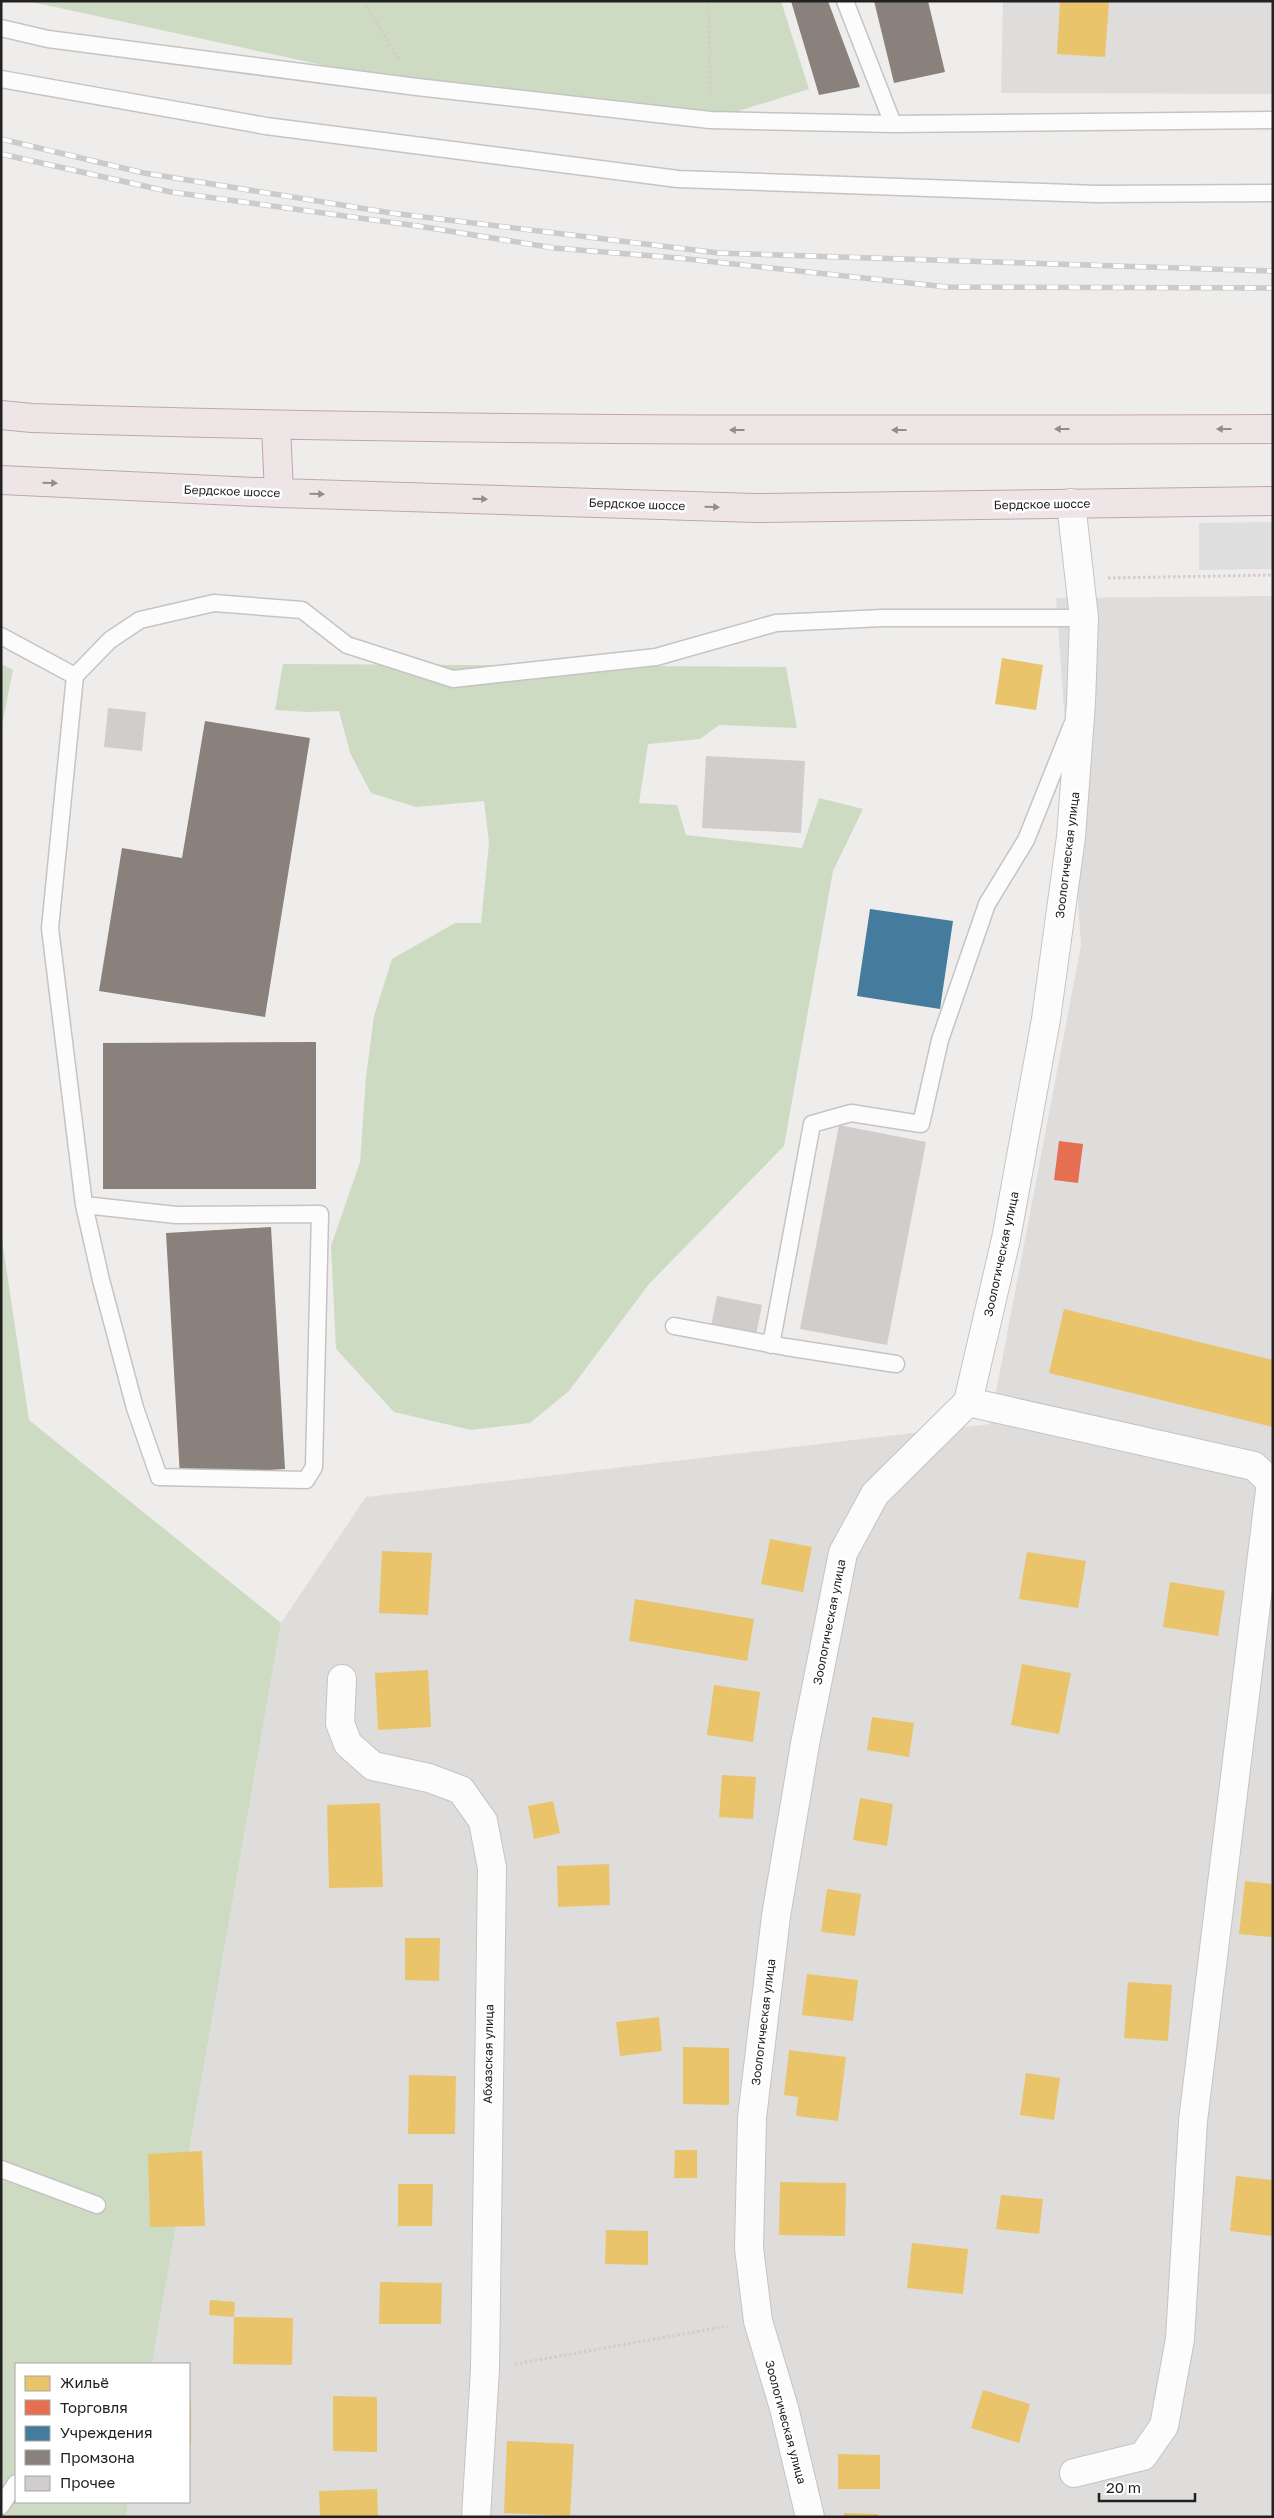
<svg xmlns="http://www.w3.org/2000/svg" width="1274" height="2518" font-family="'Golos Text',sans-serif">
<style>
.residential{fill:#dedddc}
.forest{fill:#cddbc2}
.parking{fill:#dfdede}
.homes{fill:#e9c46a}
.shops{fill:#e76f51}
.public{fill:#457b9d}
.industry{fill:#8a817c}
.building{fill:#d0cdcc}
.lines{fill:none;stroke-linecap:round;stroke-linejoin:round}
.service-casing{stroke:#c5c4c3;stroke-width:19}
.minor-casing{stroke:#c5c4c3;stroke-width:30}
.trunk-casing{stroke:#c2a4b0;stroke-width:30}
.path{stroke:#d7cac9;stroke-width:3;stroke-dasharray:2.5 2.5;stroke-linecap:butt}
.service{stroke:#fdfcfc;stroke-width:16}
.minor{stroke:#fdfcfc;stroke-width:28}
.trunk{stroke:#eee6e6;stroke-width:28}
.rail-casing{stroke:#cbcbcb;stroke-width:5.5}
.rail{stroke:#fff;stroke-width:4;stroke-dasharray:11;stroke-linecap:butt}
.oneway{fill:#928d8d}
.labels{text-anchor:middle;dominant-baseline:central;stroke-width:5;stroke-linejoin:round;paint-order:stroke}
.street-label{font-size:12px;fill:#212121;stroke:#fff}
</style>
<rect width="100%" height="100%" fill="#efedeb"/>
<path class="residential" d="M1003 1H1273V94L1001 93Z
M1273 596V2517H126L128 2502H189V2364H152L281 1623 366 1497 990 1424 1081 945 1056 598Z"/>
<path class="forest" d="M27 1H781L809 89 710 120 378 77Z
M1 664 13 670 1 730Z
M283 664 786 667 797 728 719 725 700 739 648 744 639 803 677 805 686 835 802 848 819 798 863 809 833 871 784 1146 649 1284 569 1391 530 1423 471 1430 394 1412 336 1349 331 1246 360 1162 366 1077 374 1016 392 959 455 923H481L489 843 484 801 416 807 371 793 350 753 339 711 308 712 275 710Z
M1 1233 29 1420 281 1623 152 2364H16V2502H128L126 2517H1Z"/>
<path class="parking" d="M1273 522V569L1199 570V523Z"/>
<path class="homes" d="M1060 1H1109L1105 57 1057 54Z
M1002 658 1043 665 1036 710 995 704Z
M1064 1309 1273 1360V1427L1049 1373Z
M770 1539 812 1547 803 1592 761 1584Z
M382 1551 432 1553 428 1615 379 1613Z
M1027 1552 1086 1561 1078 1608 1019 1599Z
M1170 1582 1225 1591 1218 1636 1163 1627Z
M635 1599 754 1619 747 1661 629 1641Z
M1022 1664 1071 1673 1059 1734 1011 1725Z
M428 1670 431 1727 378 1730 375 1673Z
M714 1685 760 1692 753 1742 707 1735Z
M872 1717 914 1723 909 1757 867 1750Z
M722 1775 756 1777 753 1819 719 1817Z
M860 1798 893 1804 887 1846 853 1840Z
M553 1801 560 1833 534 1839 528 1806Z
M380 1803 383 1887 329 1888 327 1805Z
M609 1864 610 1905 558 1907 557 1866Z
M1245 1881 1273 1884V1937L1239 1934Z
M827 1889 861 1894 855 1936 821 1932Z
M405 1938H440L439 1981 405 1980Z
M807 1974 858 1980 853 2021 802 2015Z
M1128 1982 1172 1985 1168 2041 1124 2038Z
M659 2017 662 2051 620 2056 616 2022Z
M683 2047 729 2048V2105L683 2104Z
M789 2050 846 2057 838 2121 796 2116 798 2097 784 2095Z
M1026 2073 1060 2078 1054 2120 1020 2115Z
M409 2075 456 2076 455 2134H408Z
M675 2150H697V2178H674Z
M202 2151 205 2226 150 2227 148 2154Z
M1236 2176 1273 2180V2236L1230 2231Z
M780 2182 846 2183 845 2236 779 2235Z
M398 2184H433L432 2226H398Z
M1001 2195 1043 2199 1039 2234 996 2229Z
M606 2230 648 2231V2265L605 2264Z
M912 2243 968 2249 963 2294 907 2288Z
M380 2282 442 2283 441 2324H379Z
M210 2300 235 2302 234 2317 209 2315Z
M234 2317 293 2318 292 2365 233 2364Z
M983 2390 1030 2404 1019 2443 971 2428Z
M333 2396 377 2397V2452L333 2451Z
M189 2401H191V2444H189Z
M507 2441 574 2444 570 2516 504 2513Z
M838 2454 880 2455V2489H838Z
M377 2489 378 2517H320L319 2491Z
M844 2513 878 2514V2517H844Z"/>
<path class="shops" d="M1059 1141 1083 1144 1078 1183 1054 1180Z"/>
<path class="public" d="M870 909 953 921 940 1009 857 996Z"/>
<path class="industry" d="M791 1H828L860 87 819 95Z
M874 1H928L945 72 894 83Z
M205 721 310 738 265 1017 99 991 122 848 182 858Z
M316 1042V1189H103V1043Z
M271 1227 285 1469 180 1476 166 1233Z"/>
<path class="building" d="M108 708 146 712 142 751 104 747Z
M706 756 805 761 801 833 702 828Z
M839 1125 926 1142 887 1345 800 1329Z
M717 1296 762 1305 756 1335 711 1326Z"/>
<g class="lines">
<g class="service-casing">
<path id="service" d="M845 1 893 124
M1 28 48 39 417 87 710 120 893 124 1273 120
M1 79 266 126 678 179 1096 194 1273 193
M1 636 75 676 50 928 84 1205 101 1280 135 1408 159 1477 306 1480 314 1467 320 1214 176 1215 84 1205
M75 676 110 640 140 620 214 603 302 610 347 645 453 679 656 657 776 623 883 618H1084
M674 1326 786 1347 896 1364
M771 1345 812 1124 851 1113 921 1124 940 1040 987 904 1026 840 1072 725
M1 2169 97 2205
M1 2506 16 2483"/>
</g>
<g class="minor-casing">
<path id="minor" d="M968 1402 1254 1466 1271 1482 1193 2121 1180 2339 1164 2426 1143 2456 1074 2473
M342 1679 340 1723 348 1744 373 1766 429 1778 461 1790 483 1821 492 1868 485 2369 476 2517
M810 2517 784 2408 758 2321 749 2248 752 2118 776 1916 805 1744 843 1553 875 1494 968 1402 1006 1239 1046 1019 1071 837 1081 703 1084 618 1071 503"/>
</g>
<g class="trunk-casing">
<path id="trunk" d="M1 415 32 418C446 432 859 430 1273 429
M276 426 279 493
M1 480 279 493 755 508 1273 501"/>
</g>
<path class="path" d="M363 1 399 59
M709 1 710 96
M1108 578 1273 575
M515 2364 728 2326"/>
<use href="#service" class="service"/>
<use href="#minor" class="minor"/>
<use href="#trunk" class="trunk"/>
<g class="rail-casing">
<path id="rail" d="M1 139 144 173 391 213 719 253 1273 271
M1 154 171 192 418 226 554 248 678 258 947 287 1273 288"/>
</g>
<use href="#rail" class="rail"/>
</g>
<defs><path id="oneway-solid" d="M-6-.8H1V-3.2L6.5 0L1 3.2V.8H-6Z" transform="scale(1.25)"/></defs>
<g class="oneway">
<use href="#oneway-solid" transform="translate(1062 429) rotate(180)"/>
<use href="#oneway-solid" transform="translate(1224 429) rotate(180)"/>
<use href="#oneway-solid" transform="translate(737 430) rotate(-180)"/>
<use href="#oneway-solid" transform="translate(899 430) rotate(180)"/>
<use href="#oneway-solid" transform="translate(50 483) rotate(2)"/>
<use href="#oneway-solid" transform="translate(317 494) rotate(2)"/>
<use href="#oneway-solid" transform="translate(480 499) rotate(2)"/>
<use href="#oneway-solid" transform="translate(712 507) rotate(2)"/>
</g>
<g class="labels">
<g class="street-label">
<text transform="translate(232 491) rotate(2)">Бердское шоссе</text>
<text transform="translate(637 504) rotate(2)">Бердское шоссе</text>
<text transform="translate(1042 504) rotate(-1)">Бердское шоссе</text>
<text transform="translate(1067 855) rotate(-83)">Зоологическая улица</text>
<text transform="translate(1001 1254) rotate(-78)">Зоологическая улица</text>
<text transform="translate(829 1622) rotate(-79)">Зоологическая улица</text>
<text transform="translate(763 2022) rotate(-83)">Зоологическая улица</text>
<text transform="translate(488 2054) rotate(-89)">Абхазская улица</text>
<text transform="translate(786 2422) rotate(75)">Зоологическая улица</text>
</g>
</g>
<rect width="1274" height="2518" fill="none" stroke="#212121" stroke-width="5"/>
<rect x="15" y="2363" width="175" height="140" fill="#ffffff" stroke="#a6a6a6"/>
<rect x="25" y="2376" width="25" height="15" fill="#e9c46a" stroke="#a6a6a6"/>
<text x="60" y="2388" font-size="15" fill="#212121">Жильё</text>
<rect x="25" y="2400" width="25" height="15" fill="#e76f51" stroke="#a6a6a6"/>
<text x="60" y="2413" font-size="15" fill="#212121">Торговля</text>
<rect x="25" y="2426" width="25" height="15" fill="#457b9d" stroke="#a6a6a6"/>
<text x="60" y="2438" font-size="15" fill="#212121">Учреждения</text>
<rect x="25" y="2450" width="25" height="15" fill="#8a817c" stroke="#a6a6a6"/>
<text x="60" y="2463" font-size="15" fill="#212121">Промзона</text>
<rect x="25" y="2476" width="25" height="15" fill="#d0cdcc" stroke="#a6a6a6"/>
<text x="60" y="2488" font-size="15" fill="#212121">Прочее</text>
<path d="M1099 2493v8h96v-8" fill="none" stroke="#212121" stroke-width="2.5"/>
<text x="1106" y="2493" font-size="15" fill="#212121" stroke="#ffffff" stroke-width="4" paint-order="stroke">20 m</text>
</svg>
